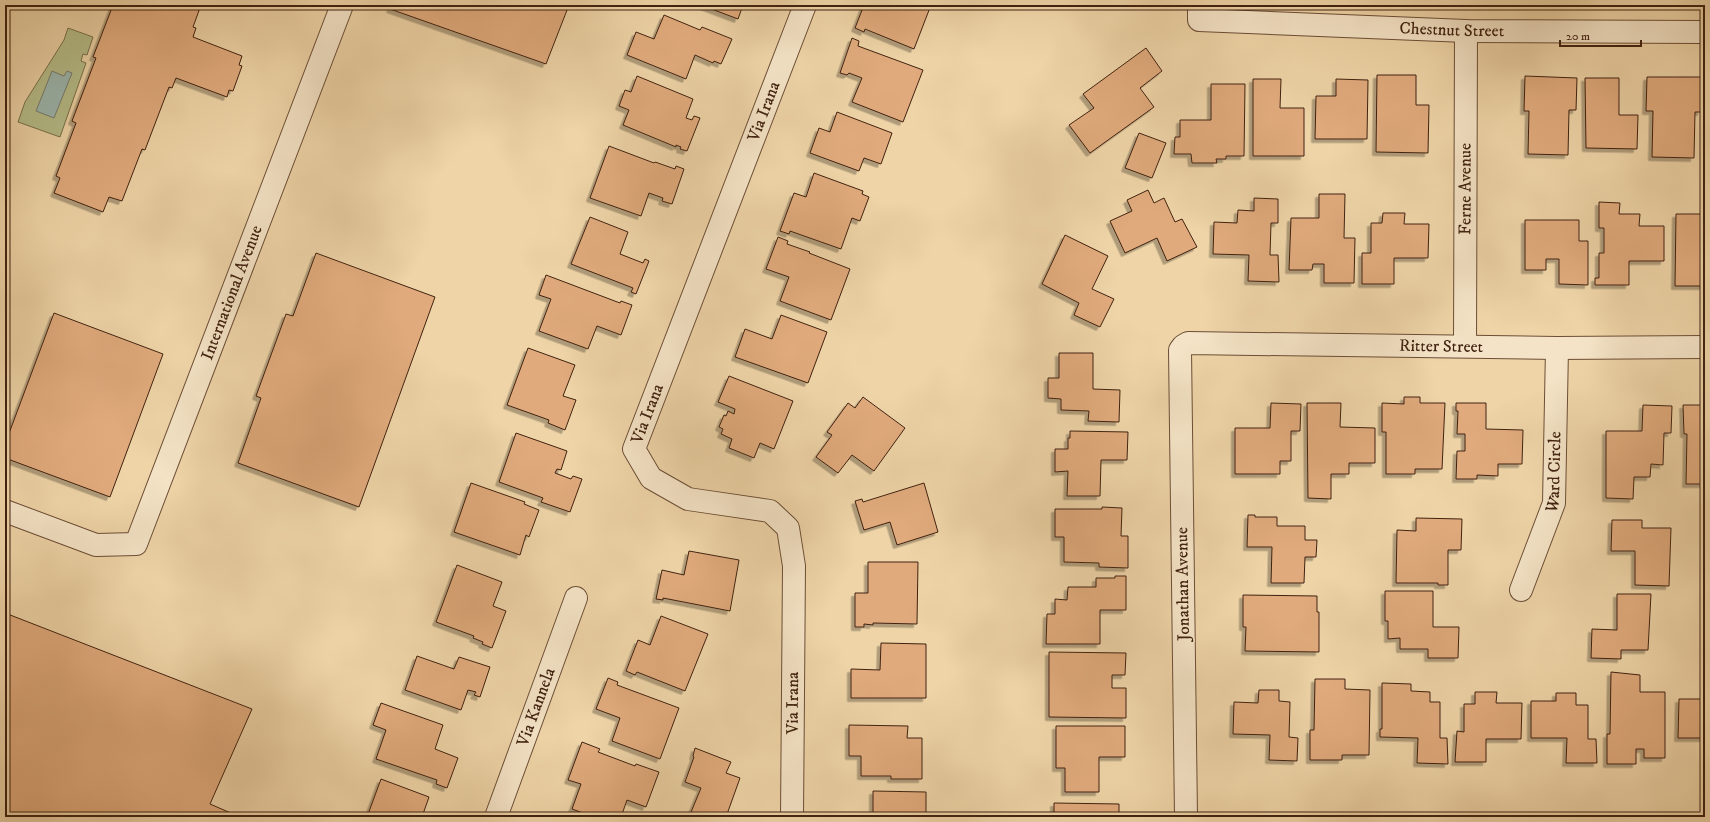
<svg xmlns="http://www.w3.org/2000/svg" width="1710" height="822" font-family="'IM FELL DW Pica',serif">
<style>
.green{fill:#b5bd89;stroke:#7a704c}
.water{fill:#9bb7af;stroke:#777b6f}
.building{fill:#e0aa7c;stroke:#402210;filter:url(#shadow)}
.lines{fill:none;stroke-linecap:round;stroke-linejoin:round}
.minor-casing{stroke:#6c4e36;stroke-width:24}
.minor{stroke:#f4e3c6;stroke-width:22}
.labels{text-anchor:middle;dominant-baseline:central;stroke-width:3;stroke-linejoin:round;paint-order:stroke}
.street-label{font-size:17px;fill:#402210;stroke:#f4e3c6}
</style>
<defs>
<filter id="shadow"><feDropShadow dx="-3.5" dy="3.5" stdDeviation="0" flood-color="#0004"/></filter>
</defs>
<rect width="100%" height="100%" fill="#eed4a7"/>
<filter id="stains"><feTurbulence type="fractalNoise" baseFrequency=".005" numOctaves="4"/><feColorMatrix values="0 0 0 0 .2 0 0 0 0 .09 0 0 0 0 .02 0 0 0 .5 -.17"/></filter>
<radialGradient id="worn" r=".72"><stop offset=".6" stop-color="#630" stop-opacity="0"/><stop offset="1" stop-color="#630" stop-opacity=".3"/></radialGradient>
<path class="green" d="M68 28 93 37 87 55 83 54 81 61 86 63 60 137 18 122 25 102 64 40Z"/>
<path class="water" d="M52 71 64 76 67 71 72 73 54 118 36 111Z"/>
<path class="building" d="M113 5H201L193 27 196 28 193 37 242 56 239 65 242 66 233 91 229 90 227 97 176 78 172 88 169 87 145 150 142 149 122 201 109 197 103 212 54 193 60 178 56 176 76 123 72 121 96 58 93 57Z
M392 5H569L546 64 390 9Z
M701 5H743L738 19Z
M864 5H931L914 49 865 29 864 32 855 28Z
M664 15 700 30 702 27 732 39 721 64 714 61 713 63 695 55 686 79 627 55 636 32 654 39Z
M852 38 859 41 858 46 923 70 903 122 852 102 862 78 849 73 847 75 840 73Z
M1146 48 1162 71 1140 88 1154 107 1090 153 1069 125 1094 108 1083 94Z
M1377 75H1416V105H1429L1428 153 1376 152Z
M637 76 693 99 686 118 692 120 694 116 700 118 687 151 680 149 681 147 676 145V147L623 125 629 110 619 106 625 90 631 92Z
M1525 76 1577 78 1576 110H1569L1568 155 1528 154 1529 111H1524Z
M1647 77H1701V112H1695L1694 158 1652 157 1653 111H1646Z
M1585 78H1619V115H1638L1637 149 1586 148Z
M1253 79H1281L1280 108H1304V156H1253Z
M1336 79 1368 80 1367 139H1315L1316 96H1336Z
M1211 84H1245L1244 156H1226V159H1216L1217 163H1192L1191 154H1174L1175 137H1180V120H1211Z
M837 112 892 133 881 164 864 158 859 171 810 153 819 128 830 132Z
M1139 133 1166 143 1152 178 1125 168Z
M609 146 654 163 655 162 675 169 676 166 684 169 672 204 662 201 663 198 649 193 641 216 590 198Z
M814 173 863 191 862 194 869 197 860 221 852 218 841 249 790 231 789 234 780 231 794 193 806 197Z
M1148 190 1154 203 1164 198 1175 222 1182 219 1197 247 1167 261 1157 238 1125 253 1110 221 1132 211 1127 200Z
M1319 194H1345L1344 238H1355L1354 283H1324V264H1313L1312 270H1289L1291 218H1319Z
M1254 198 1278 199V223H1271L1270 255H1278L1279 282 1248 281 1249 255 1213 254 1214 222 1237 223 1238 210 1254 211Z
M1599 202 1620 203 1619 214H1640L1639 226H1664V261H1629V285H1595V278H1599V253H1604V228H1599Z
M1383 213H1405L1404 224H1429L1428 258H1394V284H1362V253H1371V223H1382Z
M1676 214H1705V286H1675Z
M590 217 628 232 620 254 643 263 645 259 649 261 636 294 631 292 633 288 571 264Z
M1525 220H1579V241H1588V285L1559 284V259H1546V270H1525Z
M1065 235 1108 256 1092 289 1114 299 1100 327 1074 315 1079 303 1042 284Z
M778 237 788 241 787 244 810 252 809 253 850 269 831 320 780 301 789 277 766 269Z
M316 253 435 297 359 507 238 463 261 398 256 396 286 314 293 316Z
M546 275 620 303 621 301 632 305 621 335 597 326 588 349 539 331 551 299 539 295Z
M54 313 163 354 110 497 5 458V444Z
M781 315 827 332 808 383 735 357 745 329 772 339Z
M528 348 575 365 563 396 576 400 565 430 548 423 549 420 507 405Z
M1059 353H1093V389L1120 390 1119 422 1088 421 1089 411 1061 410V399L1048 398V378H1059Z
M729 376 793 401 774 449 760 443 754 458 729 448 732 439 721 434 723 429 719 427 724 415 726 416 728 411 734 414 735 409 718 402Z
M863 397 905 428 874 471 852 455 838 473 816 457 832 435 827 432 848 403 855 408Z
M1404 397H1420V403H1445L1442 469H1415V474H1386V432H1382V403L1404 404Z
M1271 403 1301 404 1300 431H1291V461H1280V474H1235V428H1270Z
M1307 403H1341L1340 427 1375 428V463H1349V474H1331V499L1308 498Z
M1456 403H1486V429L1523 430 1522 464H1498V476L1477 475V479H1456L1457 451H1465V434H1457L1458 411H1456Z
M1643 405 1672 406 1671 433H1664L1663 465 1651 464 1650 477H1634L1633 499 1606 498V431H1642Z
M1683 405H1705V484H1686L1687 434H1684Z
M1070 431 1128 432 1127 460H1101L1100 496H1067L1068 471 1055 472V449H1068V438H1070Z
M516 433 567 451 561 470 557 469 555 473 571 479 573 476 582 479 570 512 541 502 543 498 499 482Z
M471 483 525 502 524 504 539 510 529 537 526 535 520 555 454 532Z
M924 483 938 532 897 545 890 522 864 530 855 501 862 499 863 502Z
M1102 507 1122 508 1121 536H1128V568L1099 567V563L1064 562V537H1055V509H1102Z
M1248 515H1255V517H1277V526H1305V540H1317L1316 557H1305L1304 583H1271L1272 547H1247Z
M1416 518 1462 519 1461 550H1448V585H1438V583H1396L1397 530 1416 531Z
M1612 520H1642V528H1671L1669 586 1635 585V551H1611Z
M689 551 739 560 730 611 663 598V600L656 599 662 570 684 575Z
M868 562H918L917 624 873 623V625L864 624V627H855V593H868Z
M457 565 502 582 493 606 506 611 492 648 482 644 483 642 473 638 474 636 436 622Z
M1115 576H1126V610H1100V644H1046L1047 614H1055V599L1067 600 1068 587H1096V578H1115Z
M1385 591H1433V627H1459L1458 658H1428V649H1400V638L1388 639V621H1385Z
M1617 594H1651L1648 650H1621V659L1591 658 1592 629 1617 630Z
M1243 595 1317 596V612H1319V652L1245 651 1246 627H1243Z
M5 613 252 709 210 804 240 817H5Z
M661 616 708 634 685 691 637 672 635 675 626 671 638 640 650 645Z
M881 643 926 644V698H851V669L880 670Z
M1049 652 1126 653 1125 675H1112V688H1126V718L1049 717Z
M417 656 454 669 459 657 490 667 480 697 474 695 476 692 468 690 461 710 405 690Z
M1611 672 1640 675V692H1665V758H1644V749H1636V764H1607V734H1610Z
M608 678 618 682 617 685 679 708 660 759 612 741 620 718 596 709Z
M1315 679H1345V689L1370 690 1369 755H1342V760H1310V730H1314Z
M1382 683 1411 684V691L1430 692V702H1440V738H1447L1448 764 1417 763 1418 738 1380 737V729H1382Z
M1259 690H1279V701L1290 702 1289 737 1298 738 1297 761 1269 760 1270 735 1233 734 1234 702 1258 703Z
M1475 692H1497L1496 703H1522L1521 739H1486V762H1455L1457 731 1464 732V704H1475Z
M1556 693H1576V705H1588V739H1596L1597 763H1566L1567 738H1531V701H1556Z
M1679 699H1705V738H1678Z
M381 703 443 725 435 749 458 758 447 788 436 784 437 780 376 759 386 730 373 725Z
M849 725 908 726 907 738H922V779H891V776H861V756H849Z
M1056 726H1125V757H1099V792H1065V768H1056Z
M582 742 600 749 598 752 635 766 636 764 659 772 646 807 627 800 621 817H594L572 809 581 784 568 780Z
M695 748 731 762 726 773 740 778 726 817H689L701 788 685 782 694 757 693 756Z
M381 779 429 797 422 817H367Z
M873 791 926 792V817H849H873Z
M1054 803 1119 804V817H1054Z"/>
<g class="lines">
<g class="minor-casing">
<g id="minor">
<path id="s1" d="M1199 5V20L1466 31 1705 32"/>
<path id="s2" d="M1465 346 1466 31"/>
<path id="s3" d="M5 511 96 545 136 544 342 5"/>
<path id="s4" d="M1521 590 1554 503 1557 348"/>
<path id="s5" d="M496 817 576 598"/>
<path id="s6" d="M792 817 794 566 788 528 770 511 688 499 651 478 634 449 805 5"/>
<path id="s7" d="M1186 817 1180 350 1183 346 1188 343 1557 348 1705 347"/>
</g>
</g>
<use href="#minor" class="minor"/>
</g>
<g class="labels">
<g class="street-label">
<text stroke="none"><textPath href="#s1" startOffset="268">Chestnut Street</textPath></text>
<text stroke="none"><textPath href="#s6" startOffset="835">Via Irana</textPath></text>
<text stroke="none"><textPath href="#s2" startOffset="157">Ferne Avenue</textPath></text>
<text stroke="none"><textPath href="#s3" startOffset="406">International Avenue</textPath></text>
<text stroke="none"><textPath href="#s7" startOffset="731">Ritter Street</textPath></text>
<text stroke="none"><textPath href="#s6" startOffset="511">Via Irana</textPath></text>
<text stroke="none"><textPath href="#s4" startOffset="124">Ward Circle</textPath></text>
<text transform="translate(1183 584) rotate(-91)">Jonathan Avenue</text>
<text stroke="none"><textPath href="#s6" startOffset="114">Via Irana</textPath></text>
<text stroke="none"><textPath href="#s5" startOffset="117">Via Kannela</textPath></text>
</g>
</g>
<rect width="1710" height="822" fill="none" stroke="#eed4a7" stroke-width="20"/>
<rect x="6" y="6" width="1698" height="810" fill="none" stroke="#402210" stroke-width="2"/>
<rect x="10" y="10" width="1690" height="802" fill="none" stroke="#402210"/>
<path d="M1560 40v6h81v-6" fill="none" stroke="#402210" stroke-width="2"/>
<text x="1566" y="40" font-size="12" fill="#402210" stroke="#f4e3c6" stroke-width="3" paint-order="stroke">20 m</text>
<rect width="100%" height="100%" filter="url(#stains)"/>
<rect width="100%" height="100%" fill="url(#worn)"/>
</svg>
